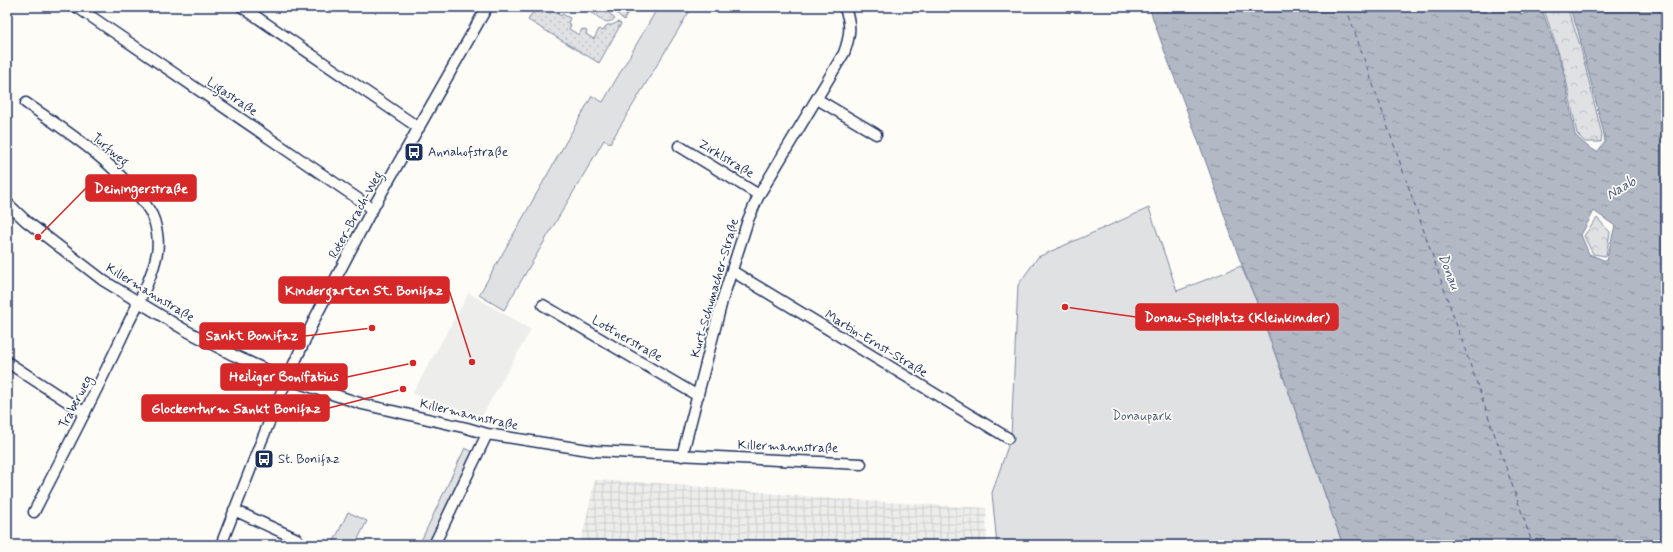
<svg xmlns="http://www.w3.org/2000/svg" width="1673" height="552" font-family="Mynerve,sans-serif">
<style>
.built{fill:#edeeec}
.industrial{fill:url(#industrial-grid)}
.grass{fill:url(#grass-dots);stroke:#7e88a0}
.forest{fill:url(#forest-crowns);stroke:#7e88a0}
.green{fill:#e0e1e3;stroke:#7e88a0}
.water{fill:url(#water-ripples);stroke:#76819c;fill-rule:evenodd}
.lines{fill:none;stroke-linecap:round;stroke-linejoin:round}
.ferry{stroke:#49587d;stroke-width:1;stroke-dasharray:5 4;stroke-linecap:butt}
.minor-casing{stroke:#1b2f5e;stroke-width:13}
.minor{stroke:#fdfcf7;stroke-width:10}
.labels{text-anchor:middle;dominant-baseline:central;stroke-width:3.5;stroke-linejoin:round;paint-order:stroke}
.street-label{font-size:13px;fill:#1b2f5e;stroke:#fdfcf7}
.poi-label{font-size:13px;fill:#1b2f5e;stroke:#fdfcf7;text-anchor:start}
.park-label{font-size:13px;fill:#4c5c7f;stroke:#fdfcf7}
.water-label{font-size:14px;font-style:italic;fill:#49587d;stroke:#fdfcf7}
.leader{fill:none;stroke:#d62828;stroke-width:1.5}
.callout-dot{fill:#d62828;stroke:#fdfcf7;stroke-width:1.5}
.callout{fill:#d62828;stroke:#d62828;stroke-width:1.5}
.callout-label{font-size:14px;text-anchor:middle;font-weight:bold;fill:#fff}
</style>
<defs>
<pattern id="industrial-grid" width="8" height="8" patternUnits="userSpaceOnUse"><rect width="8" height="8" fill="#edeeec"/><path d="M0 4h8M4 0v8" fill="none" stroke="#cbcccd"/></pattern>
<pattern id="grass-dots" width="8" height="8" patternUnits="userSpaceOnUse"><rect width="8" height="8" fill="#e0e1e3"/><path d="M2 2h.1M6 6h.1" fill="none" stroke="#c0c1c5" stroke-width="1.8" stroke-linecap="round"/></pattern>
<pattern id="forest-crowns" width="20" height="18" patternUnits="userSpaceOnUse"><rect width="20" height="18" fill="#e0e1e3"/><path d="M2 6a3 3 0 1 1 6 0M12 15a3 3 0 1 1 6 0" fill="none" stroke="#c0c1c5"/></pattern>
<pattern id="water-ripples" width="26" height="14" patternUnits="userSpaceOnUse"><rect width="26" height="14" fill="#b3b8c5"/><path d="M2 4q2-2 4 0t4 0M15 11q2-2 4 0t4 0" fill="none" stroke="#9196a3"/></pattern>
</defs>
<rect width="100%" height="100%" fill="#fdfcf7"/>
<filter id="ink" filterUnits="userSpaceOnUse"><feTurbulence type="fractalNoise" baseFrequency=".025" numOctaves="2"/><feDisplacementMap in="SourceGraphic" scale="8" xChannelSelector="R" yChannelSelector="G"/><feConvolveMatrix kernelMatrix="1 2 1 2 8 2 1 2 1" color-interpolation-filters="sRGB"/></filter>
<g filter="url(#ink)">
<path class="built" d="M469 293 531 330 482 416 412 394Z"/>
<path class="industrial" d="M595 480 658 483 834 499 986 508 987 545H580Z"/>
<path class="grass" d="M536 7H552L551 10 561 16 562 14 570 18 568 23 571 25 569 29 579 35 582 29 587 31 586 34 594 39 599 29 603 31 607 25H612L618 22 621 24 599 63 528 20Z
M590 7H603L615 19C604 26 601 18 592 13L594 10Z
M610 7H631L624 20Z"/>
<path class="forest" d="M1543 7H1567L1580 45 1602 135 1601 142H1585L1577 134 1564 69Z
M1597 218 1610 232 1606 256 1593 254 1584 236Z"/>
<path class="green" d="M658 7H692L610 143 604 140 504 310 479 295 592 96 603 102Z
M1149 208 1177 291 1241 266 1256 300 1343 545H997L992 493 1011 437 1018 285 1038 257Z
M465 448 475 453 431 545H419Z
M348 512 367 521 355 545H342L334 541Z"/>
<path class="water" d="M1149 7H1518L1521 15 1541 7 1563 69 1575 135 1587 146 1597 152 1605 142 1604 134 1578 31 1569 7H1666V545H1343L1256 300C1237 257 1224 212 1208 168 1189 114 1167 61 1149 7ZM1594 211 1615 226 1606 261 1589 254 1581 235Z"/>
<g class="lines">
<path class="ferry" d="M1346 7 1533 545"/>
<g class="minor-casing">
<path id="minor" d="M77 7 373 209
M242 7 419 128
M817 99 876 134
M26 103C66 131 107 157 138 195 144 202 151 211 154 220 157 230 159 242 157 253 152 279 137 305 126 328 97 391 65 451 34 512
M679 146 759 195
M7 203 26 221 104 281 185 330 233 355 287 379 362 404 467 428 487 434 595 451 861 464
M732 271 1008 438
M543 305 698 396
M7 362 85 413
M682 456 722 301 748 220 759 195 844 53C850 37 852 23 844 7
M234 510 297 539 294 545
M221 545 261 442 287 379 316 316 369 215 487 7
M434 545 487 434"/>
</g>
<use href="#minor" class="minor"/>
</g>
</g>
<defs>
<g id="bus-square" transform="scale(1)"><rect x="-9" y="-9" width="18" height="18" rx="4" fill="#1b2f5e" stroke="#fdfcf7"/><path d="M-5-6H5V4H4V6H2V4H-2V6H-4V4H-5ZM-3.5-4V0h7V-4ZM-3.5 1.2v1.5H-2V1.2ZM2 1.2v1.5H3.5V1.2Z" fill="#fff"/></g>
</defs>
<g fill-rule="evenodd">
<use href="#bus-square" x="414" y="152"/>
<use href="#bus-square" x="264" y="459"/>
</g>
<g class="labels">
<g class="street-label">
<text transform="translate(232 97) rotate(34)">Ligastraße</text>
<text transform="translate(110 150) rotate(40)">Turfweg</text>
<text transform="translate(726 159) rotate(31)">Zirklstraße</text>
<text transform="translate(356 215) rotate(-61)">Roter-Brach-Weg</text>
<text transform="translate(715 288) rotate(-74)">Kurt-Schumacher-Straße</text>
<text transform="translate(150 293) rotate(31)">Killermannstraße</text>
<text transform="translate(627 339) rotate(30)">Lottnerstraße</text>
<text transform="translate(876 344) rotate(31)">Martin-Ernst-Straße</text>
<text transform="translate(76 402) rotate(-63)">Traberweg</text>
<text transform="translate(469 415) rotate(13)">Killermannstraße</text>
<text transform="translate(788 447) rotate(2)">Killermannstraße</text>
</g>
<g class="poi-label">
<text x="428" y="152">Annahofstraße</text>
<text x="278" y="459">St. Bonifaz</text>
</g>
<g class="park-label">
<text x="1142" y="416">Donaupark</text>
</g>
<g class="water-label">
<text transform="translate(1621 188) rotate(-32)">Naab</text>
<text transform="translate(1449 272) rotate(69)">Donau</text>
</g>
</g>
<path class="leader" d="M38 237L86 188M472 362L449 290M1065 307L1136 317M372 328L305 336M413 363L347 377M403 389L329 408"/>
<g class="callout-dot">
<circle cx="38" cy="237" r="4"/>
<circle cx="472" cy="362" r="4"/>
<circle cx="1065" cy="307" r="4"/>
<circle cx="372" cy="328" r="4"/>
<circle cx="413" cy="363" r="4"/>
<circle cx="403" cy="389" r="4"/>
</g>
<g class="callout">
<rect x="86" y="175" width="110" height="26" rx="4"/>
<rect x="279" y="277" width="170" height="26" rx="4"/>
<rect x="1136" y="304" width="202" height="26" rx="4"/>
<rect x="200" y="323" width="105" height="26" rx="4"/>
<rect x="221" y="364" width="126" height="26" rx="4"/>
<rect x="142" y="395" width="187" height="26" rx="4"/>
</g>
<g class="callout-label">
<text x="141" y="193">Deiningerstraße</text>
<text x="364" y="295">Kindergarten St. Bonifaz</text>
<text x="1237" y="322">Donau-Spielplatz (Kleinkinder)</text>
<text x="252" y="340">Sankt Bonifaz</text>
<text x="284" y="381">Heiliger Bonifatius</text>
<text x="236" y="413">Glockenturm Sankt Bonifaz</text>
</g>
<rect width="1673" height="552" fill="none" stroke="#fdfcf7" stroke-width="24"/>
<rect x="12" y="12" width="1649" height="528" fill="none" stroke="#1b2f5e" stroke-width="1.5" filter="url(#ink)"/>
</svg>
